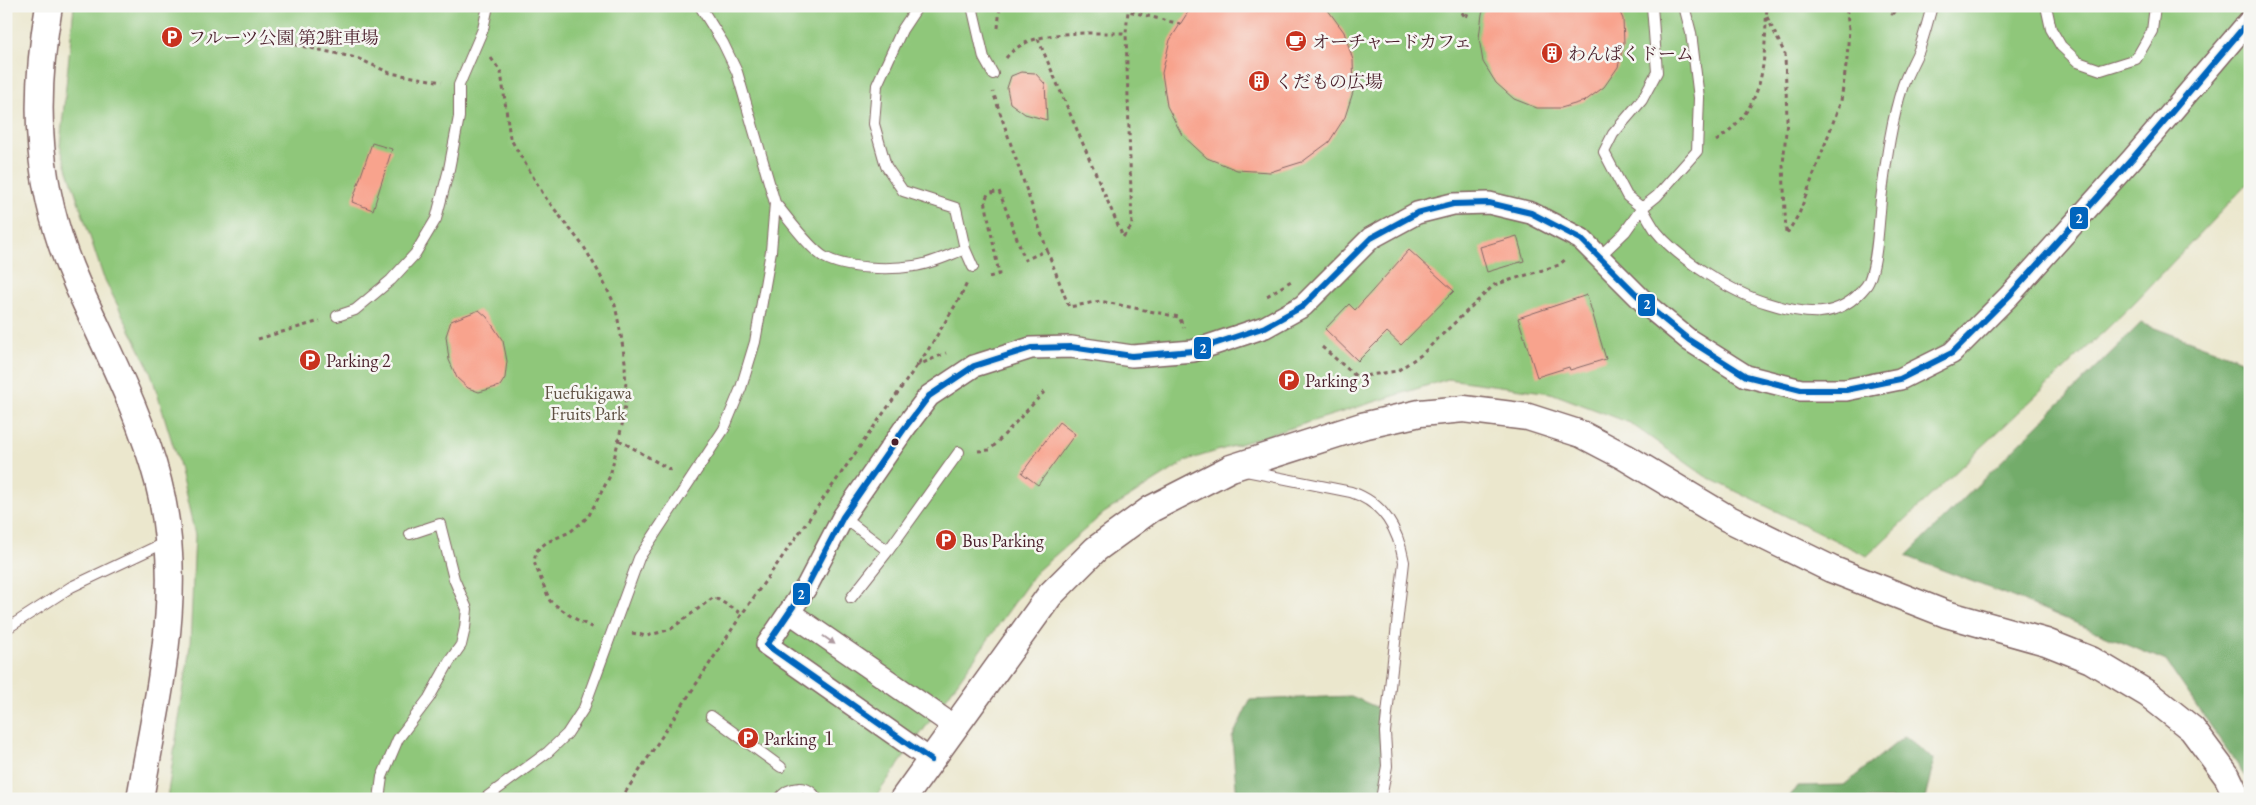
<svg xmlns="http://www.w3.org/2000/svg" width="2256" height="805" font-family="'EB Garamond','Noto Serif JP',serif">
<style>
.green{fill:#8fc77a;stroke:#6c7352}
.forest{fill:#73ac6a;stroke:#5e664a}
.building{fill:#f8a38d}
.lines{fill:none;stroke-linecap:round;stroke-linejoin:round}
.service-casing{stroke:#826564;stroke-width:12}
.minor-casing{stroke:#826564;stroke-width:24}
.tertiary-casing{stroke:#826564;stroke-width:29}
.path{stroke:#826564;stroke-width:3;stroke-dasharray:4 4;stroke-linecap:butt}
.service{stroke:#fff;stroke-width:10}
.minor{stroke:#fff;stroke-width:21}
.tertiary{stroke:#fff;stroke-width:26}
.bus-1-casing{stroke:#f6f6f2;stroke-width:10}
.bus-1{stroke:#0065bd;stroke-width:6}
.oneway{fill:#ae9aa0}
.bus-dot{fill:#4a1f2b;stroke:#f6f6f2;stroke-width:2}
.labels{text-anchor:middle;dominant-baseline:central;stroke-width:5;stroke-linejoin:round;paint-order:stroke}
.poi-label{font-size:18px;fill:#4a1f2b;stroke:#f6f6f2;text-anchor:start}
.park-label{font-size:18px;fill:#5f5143;stroke:#f6f6f2}
.line-badge{stroke:#f6f6f2;stroke-width:2}
.badge-label{font-size:14px;text-anchor:middle;font-weight:bold;fill:#fff}
</style>
<rect width="100%" height="100%" fill="#f6f6f2"/>
<filter id="ink" filterUnits="userSpaceOnUse"><feTurbulence type="fractalNoise" baseFrequency=".02" numOctaves="2"/><feDisplacementMap in="SourceGraphic" scale="10" xChannelSelector="R" yChannelSelector="G"/><feConvolveMatrix kernelMatrix="1 2 1 2 8 2 1 2 1" color-interpolation-filters="sRGB"/></filter>
<filter id="wash" filterUnits="userSpaceOnUse"><feTurbulence type="fractalNoise" baseFrequency=".0096" numOctaves="4" result="noise"/><feDisplacementMap in="SourceGraphic" scale="20" xChannelSelector="R" yChannelSelector="G"/><feGaussianBlur stdDeviation="1.12" result="paint"/><feColorMatrix in="noise" values="0 0 0 0 0 0 0 0 0 0 0 0 0 0 0 0 0 1.4 0 .05"/><feComposite in="paint" operator="in"/></filter>
<g filter="url(#wash)">
<rect width="100%" height="100%" fill="#ebe7cd"/>
<path class="green" d="M74 6H2250V181L2134 303 1867 556 1705 476 1630 423 1551 393 1448 379 1188 460 1104 513 1037 571 874 799H167L190 646 195 535 177 458 150 370 103 276 60 146Z"/>
<path class="forest" d="M2141 323 2247 362 2250 361V783L2166 661 2028 603 1906 556Z
M1351 696 1376 707 1390 799H1237L1232 738 1250 700Z
M1905 736 1934 760 1925 799H1788L1797 786 1844 785Z"/>
<g id="blocks">
<path class="building" d="M1195 6H1325L1344 32 1353 60 1354 89 1345 117 1329 142 1302 162 1270 172 1237 170 1207 158 1182 135 1167 106 1162 73 1170 40 1188 12Z
M1486 6H1617L1623 19 1624 43 1618 67 1604 87 1585 101 1561 108H1537L1514 99 1496 83 1483 62 1479 38 1482 14Z
M1021 72 1035 73 1045 84 1047 120 1025 114 1010 103 1007 88 1011 76Z
M372 143 392 149 373 210 352 202Z
M1517 236 1524 261 1487 272 1480 247Z
M1409 250 1454 291 1401 345 1387 332 1358 361 1325 329 1349 304 1355 310Z
M1587 295 1606 359 1570 370 1569 367 1537 377 1518 318Z
M479 310 487 317 503 341 507 361 505 378 500 386 479 392 468 388 457 378 449 360 446 336 451 321Z
M1059 422 1075 434 1038 485 1022 473Z"/>
</g>
</g>
<g filter="url(#ink)">
<use href="#blocks" fill-opacity="0" stroke="#826564" stroke-width="1"/>
<g class="lines">
<g class="service-casing">
<path id="service" d="M918 6 902 30 877 85 874 124 886 166 903 191 956 208 965 249 973 267
M972 6 984 58 993 74
M1684 6 1691 33 1699 98 1697 151 1657 196 1642 208C1647 216 1651 224 1656 231 1678 259 1733 293 1767 303 1805 315 1838 321 1866 286 1877 272 1879 219 1881 200 1886 162 1891 121 1903 85 1907 73 1914 62 1919 50 1924 36 1928 21 1932 6
M2046 6 2051 29 2061 46 2078 62 2101 70 2136 59 2152 31 2155 6
M775 203C788 218 808 247 824 257 846 269 889 270 914 266 931 264 949 255 965 249
M1599 257 1625 232 1642 208 1627 196 1604 152 1613 134 1642 100 1657 72 1652 6
M337 316 355 310 391 280 415 254 436 219 449 169 459 117V85L483 29 488 6
M1246 471 1351 492C1384 503 1398 529 1404 562L1385 732 1387 766 1381 799
M843 517 888 551 959 452
M851 598 888 551
M6 629 71 587 166 542
M711 716 781 767
M379 799 382 777 398 739 429 698 449 662 461 645 465 628 467 609 454 579 440 524 410 534
M484 799 548 752 567 734 584 708 639 558 724 429 741 388 755 342 771 251 775 203 737 72 723 43 700 6
M779 799C789 785 808 784 817 799"/>
</g>
<g class="minor-casing">
<path id="minor" d="M789 612 954 726
M931 760 767 645 807 586 843 517 904 429 929 396 974 366 1031 348 1071 347 1132 356 1193 351 1265 327 1303 306 1371 238 1417 213 1453 204 1489 203 1531 213 1581 239 1649 307 1689 340 1746 376 1801 390H1846L1900 379 1952 353 2009 296 2132 159 2250 20"/>
</g>
<g class="tertiary-casing">
<path id="tertiary" d="M49 6C32 104 36 192 77 284 106 349 140 412 158 481 186 589 158 692 140 799
M903 799 1050 595 1096 549 1151 509 1231 468 1362 426 1420 413 1464 409 1528 417 1581 434 1625 457 1727 518 1831 569 1946 614 2046 642 2091 660 2148 694 2192 729 2227 776 2238 799"/>
</g>
<path class="path" d="M1457 6 1466 18 1470 6
M1890 6 1892 14 1899 6
M1767 17 1785 54 1787 120 1783 165 1786 235 1799 214 1841 101 1847 59 1849 29 1846 6
M998 28 1000 6
M264 38 357 58 390 73 442 82
M1038 39 1123 237
M491 58 501 72 510 138 545 197 584 247 598 271 615 305 621 335 625 362 626 396 623 421 610 476 588 517 570 532 547 542 536 551 534 562 550 601 572 617 593 628
M1006 58C1029 27 1091 34 1126 33
M1716 141C1769 104 1763 63 1767 6
M1123 237 1132 226 1126 33 1128 11 1180 24
M1047 250 1069 307 1100 301 1179 317 1184 328
M989 277 999 274 985 200 988 194 999 191 1025 260 1047 250 993 92
M1267 296 1291 281
M258 339 320 321
M1322 347 1357 377 1397 371 1421 355 1494 285 1559 265 1567 258
M916 366 946 353
M619 440 674 472
M978 451 990 450 1046 390
M632 633 647 636 671 629 714 597 742 614
M621 799 742 614 928 350 961 296 967 283"/>
<use href="#service" class="service"/>
<use href="#minor" class="minor"/>
<use href="#tertiary" class="tertiary"/>
<g class="bus-1-casing">
<path id="bus-1" d="M931 760 767 645 807 586 843 517 904 429 929 396 974 366 1031 348 1071 347 1132 356 1193 351 1265 327 1303 306 1371 238 1417 213 1453 204 1489 203 1531 213 1581 239 1649 307 1689 340 1746 376 1801 390H1846L1900 379 1952 353 2009 296 2132 159 2250 20"/>
</g>
<use href="#bus-1" class="bus-1"/>
</g>
<defs><path id="oneway-solid" d="M-6-.8H1V-3.2L6.5 0L1 3.2V.8H-6Z" transform="scale(1.25)"/></defs>
<use class="oneway" href="#oneway-solid" transform="translate(829 640) rotate(35)"/>
</g>
<defs>
<g id="parking-disc" transform="scale(1.125)"><circle r="9.5" fill="#c8321e" stroke="#f6f6f2"/><path d="M-3.5-5.5H1a3.5 3.5 0 0 1 0 7H-1V5.5H-3.5ZM-1-3.4V-.6H.8a1.4 1.4 0 0 0 0-2.8Z" fill="#fff"/></g>
<g id="cafe-disc" transform="scale(1.125)"><circle r="9.5" fill="#c8321e" stroke="#f6f6f2"/><path d="M-5.5-4.5H6V0H3Q3 3.5 0 3.5H-2.5Q-5.5 3.5-5.5 0ZM3-3.2v2h1.7v-2ZM-6 4.5H4V6H-6Z" fill="#fff"/></g>
<g id="building-disc" transform="scale(1.125)"><circle r="9.5" fill="#c8321e" stroke="#f6f6f2"/><path d="M-4-6H4V6H1V3H-1V6H-4ZM-2.5-4.3h1.7v1.8h-1.7ZM.8-4.3h1.7v1.8H.8ZM-2.5-1h1.7V.8h-1.7ZM.8-1h1.7V.8H.8Z" fill="#fff"/></g>
</defs>
<g fill-rule="evenodd">
<use href="#parking-disc" x="172" y="37"/>
<use href="#cafe-disc" x="1296" y="41"/>
<use href="#building-disc" x="1552" y="53"/>
<use href="#building-disc" x="1259" y="81"/>
<use href="#parking-disc" x="310" y="360"/>
<use href="#parking-disc" x="1289" y="380"/>
<use href="#parking-disc" x="946" y="540"/>
<use href="#parking-disc" x="748" y="738"/>
</g>
<circle class="bus-dot" cx="895" cy="442" r="4.5"/>
<g class="labels">
<g class="poi-label">
<text x="188" y="37">フルーツ公園 第2駐車場</text>
<text x="1312" y="41">オーチャードカフェ</text>
<text x="1568" y="53">わんぱくドーム</text>
<text x="1275" y="81">くだもの広場</text>
<text x="326" y="360">Parking 2</text>
<text x="1305" y="380">Parking 3</text>
<text x="962" y="540">Bus Parking</text>
<text x="764" y="738">Parking １</text>
</g>
<g class="park-label">
<text x="588" y="392">Fuefukigawa<tspan x="588" dy="21">Fruits Park</tspan></text>
</g>
</g>
<g class="line-badge">
<rect x="2069" y="206" width="20" height="24" rx="5" fill="#0065bd"/>
<rect x="1637" y="293" width="19" height="24" rx="5" fill="#0065bd"/>
<rect x="1193" y="336" width="19" height="24" rx="5" fill="#0065bd"/>
<rect x="792" y="582" width="19" height="24" rx="5" fill="#0065bd"/>
</g>
<g class="badge-label">
<text x="2079" y="223">2</text>
<text x="1647" y="309">2</text>
<text x="1203" y="353">2</text>
<text x="801" y="599">2</text>
</g>
<rect width="2256" height="805" fill="none" stroke="#f6f6f2" stroke-width="25"/>
</svg>
